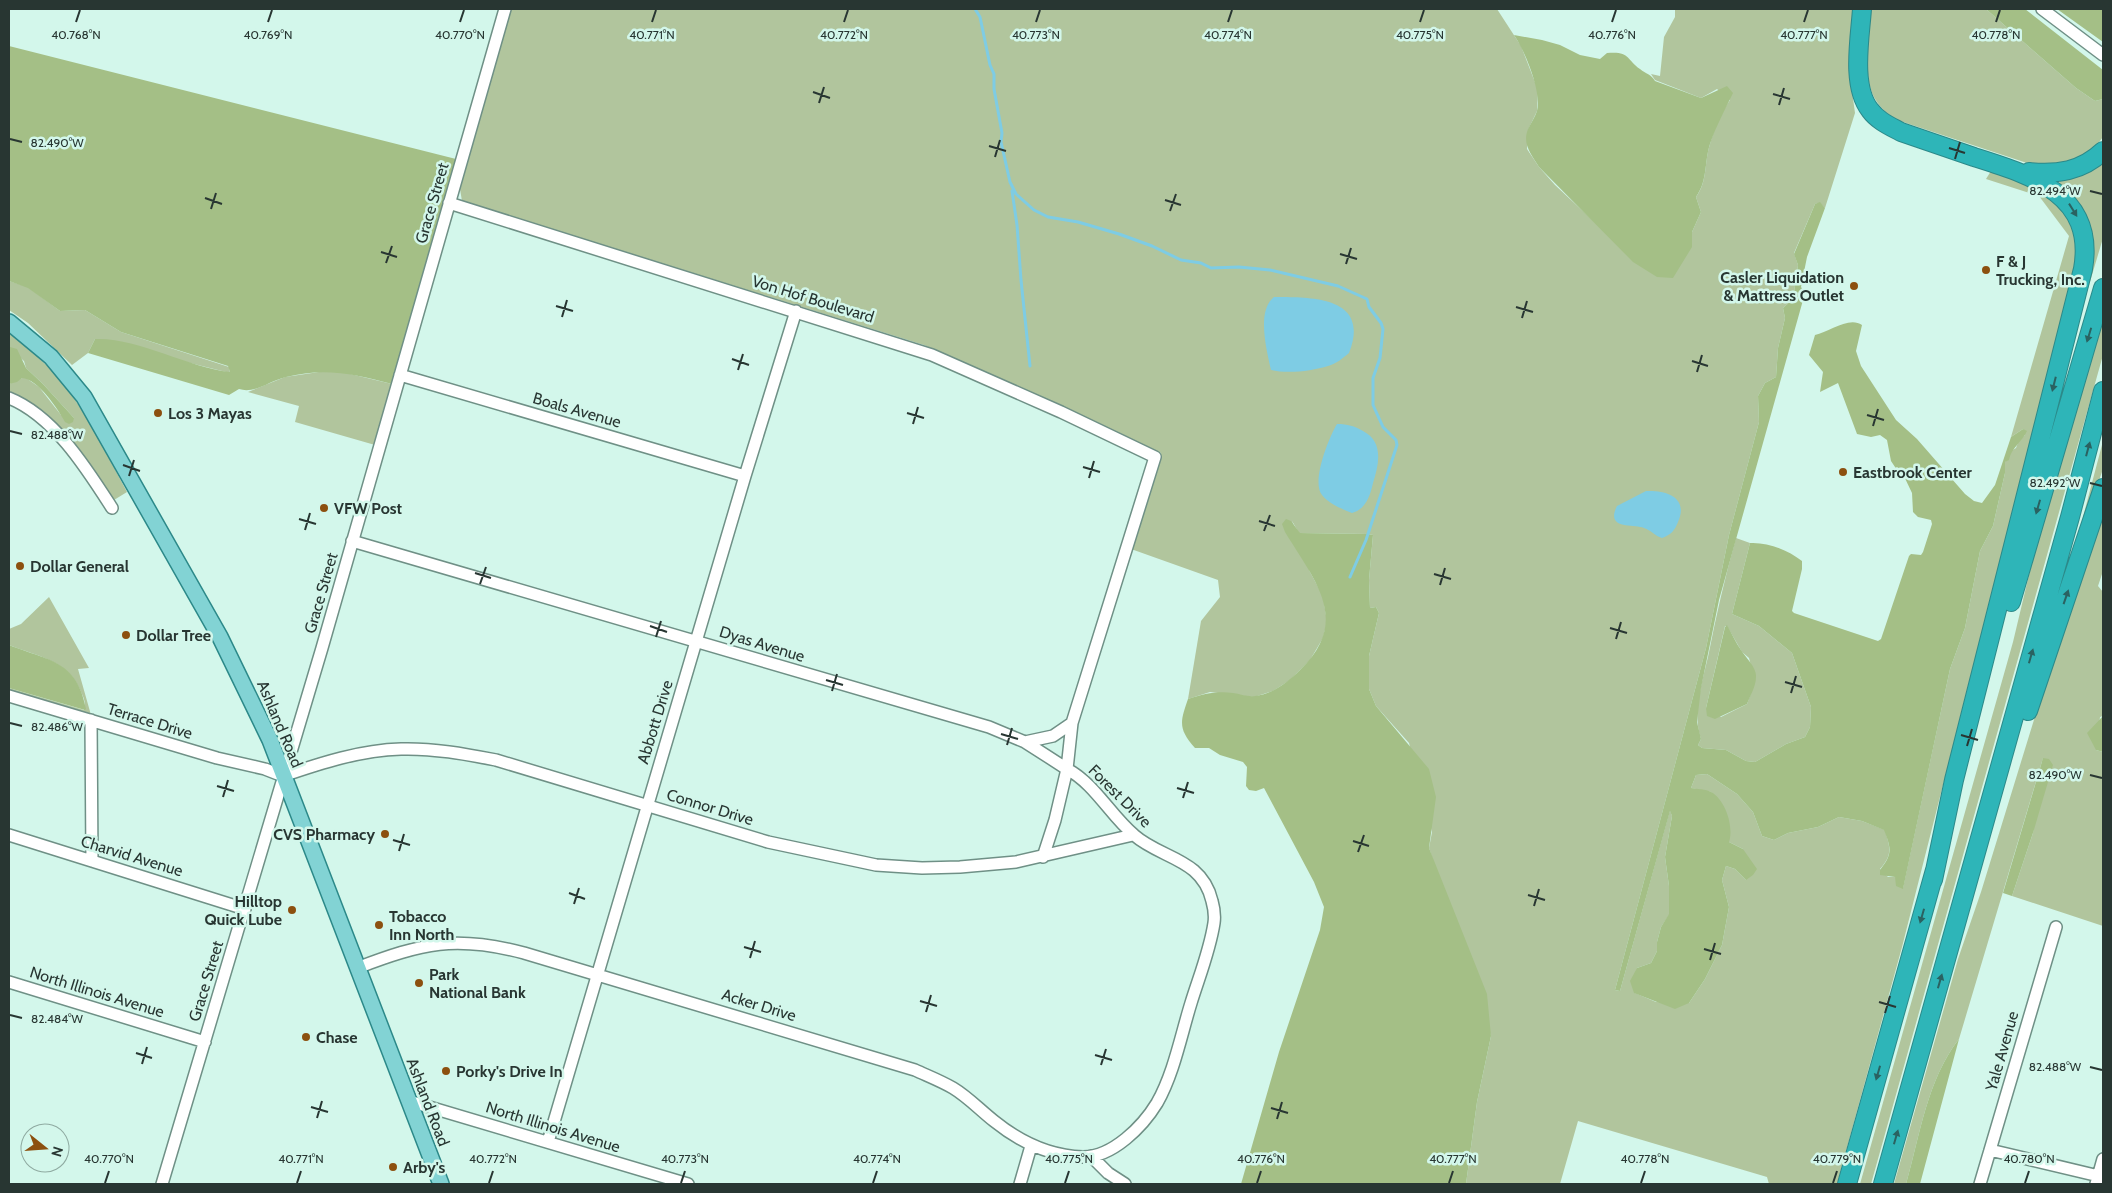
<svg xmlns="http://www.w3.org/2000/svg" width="2112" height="1193" font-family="Cabin,sans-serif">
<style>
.green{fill:#b1c59d;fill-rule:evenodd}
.forest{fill:#a4bf86}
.water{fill:#7ecce4}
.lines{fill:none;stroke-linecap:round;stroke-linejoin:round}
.stream{stroke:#7ecce4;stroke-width:3}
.minor-casing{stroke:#6f9086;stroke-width:14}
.major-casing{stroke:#2c8989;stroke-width:18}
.highway-casing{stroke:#2c8989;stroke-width:20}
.minor{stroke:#fff;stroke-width:11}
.major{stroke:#82d3d4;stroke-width:15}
.highway{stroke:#2eb5b8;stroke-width:18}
.oneway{fill:#2a6261}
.ticks{fill:none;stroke:#283632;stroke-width:2}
.poi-dot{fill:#8c500f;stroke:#d3f7eb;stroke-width:2}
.labels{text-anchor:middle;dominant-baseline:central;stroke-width:5;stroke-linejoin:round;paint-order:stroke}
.street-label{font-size:16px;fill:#283632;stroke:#d3f7eb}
.poi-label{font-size:16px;font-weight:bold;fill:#283632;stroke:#d3f7eb;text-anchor:start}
.ticks-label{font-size:12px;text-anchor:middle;fill:#283632;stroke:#d3f7eb;stroke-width:5;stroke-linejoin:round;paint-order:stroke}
</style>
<rect width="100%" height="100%" fill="#d3f7eb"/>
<path class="green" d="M511 9H1497L1521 46 1538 90 1537 111 1528 130 1527 149 1539 167 1555 185 1602 229 1692 247V232L1701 212 1696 197C1708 181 1704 162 1710 144 1714 129 1721 113 1730 100L1717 89 1701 98 1655 80 1651 74 1660 76 1664 37 1675 17V9H1854L1850 77 1855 113 1825 208 1820 203 1815 204 1794 253 1798 265 1793 299 1783 308 1785 318 1778 348 1776 377 1765 383 1758 396 1759 422 1729 535 1706 648 1615 990 1620 991 1670 810 1672 816 1665 857 1669 886V915L1661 927 1657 942V951L1651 963 1637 968 1635 993 1656 1002 1689 1003 1705 979 1722 945 1729 907 1722 880 1726 866 1735 869 1746 880 1743 849 1729 842 1711 792 1691 788 1696 775 1707 774 1737 794 1753 812 1762 836 1774 840 1788 833 1818 827 1839 817 1862 821 1885 830C1890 848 1893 854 1880 869L1888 877H1895L1903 888 1950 669 1965 628 1980 551 1993 526 2005 473V462L2011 451 2016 448 2019 440 2025 435 2023 429 2011 437 2069 236 2039 196 1986 179 1991 171C2032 185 2075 198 2076 250 2076 264 2071 278 2068 291L1902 947 1837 1184H1769L1767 1177 1578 1121 1560 1184H1466L1477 1102 1491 1036 1429 848 1432 832 1409 743 1376 706 1369 689V656L1379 613 1376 607 1370 608 1369 580 1373 535 1368 534 1299 533 1292 521 1310 572 1323 596 1327 622 1323 638 1310 660 1290 680 1273 691 1254 697 1210 692 1188 699 1201 621 1220 597 1218 580 1131 549 1161 453 1005 381 924 345 462 201 460 189Z
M1871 9H1986L2076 88 2095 101 2103 99V137L2095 147 2069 164 2033 165 1897 120C1890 115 1882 110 1877 102 1861 80 1869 35 1871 9Z
M2103 161V238L2073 339 2089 274 2076 200 2059 184 2060 180Z
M9 281 28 287 60 311 85 310 121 332 229 367 230 373 178 360 137 346 95 339 88 353 72 365 28 323 9 310Z
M2103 319V355L1871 1184H1860L2013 642 2033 558Z
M10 333C27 347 43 361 58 377 86 411 106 453 127 492L114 500 41 411 24 399 9 393V384L22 378H26L39 387 61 415 74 418 43 384 26 368 24 361 9 348Z
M319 372H342L392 384 375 445 295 422 299 406 248 392 285 377Z
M2103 441V469L2086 518 2083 517Z
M2103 510V571L2098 586 2103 592V716L2100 717 2096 750 2103 752V926L2012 896 2033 833 2043 758 1959 1039C1927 1080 1920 1135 1906 1184H1894L1958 959 1981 892 2037 710Z
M1736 538 1750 543 1732 614 1759 626 1792 653 1811 707 1810 727 1805 737 1786 744 1755 762 1746 761 1726 750 1702 748 1698 745 1701 739C1692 714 1702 682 1708 657 1716 616 1725 577 1736 538ZM1725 626H1727L1742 652 1749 658 1751 666V693L1747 704 1721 717 1706 708Z
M49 597 89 668 78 669 91 715 9 691V688L84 710C86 703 84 698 81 692 70 661 37 656 9 645V629L21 624Z"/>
<path class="forest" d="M1986 9H2025L2103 70V99L2095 101 2076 88Z
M2057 9H2103V42Z
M1514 35 1542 40 1560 45 1580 55 1600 59 1607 53C1630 51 1626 59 1640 69 1646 74 1651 74 1655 81L1701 98 1727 86 1733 93C1725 110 1716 126 1710 144 1704 163 1708 180 1696 197L1701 212 1692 232V247L1673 278 1657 277 1633 262 1539 167C1531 154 1522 144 1528 129 1531 123 1535 117 1537 111 1542 92 1525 51 1514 35Z
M9 46 456 159 392 384C356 374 324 367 286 377 269 381 255 394 239 389L229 395 88 353 95 339C137 337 187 367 230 372L228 366 121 332 85 310 60 311 28 288 9 281Z
M1820 202 1825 208 1807 257 1801 287 1805 293 1719 600 1701 688 1697 722 1701 739 1698 745 1702 748 1726 750 1746 761 1755 762 1786 744 1805 737 1810 727 1811 707 1792 653 1759 626 1732 614 1750 543C1768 542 1788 550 1802 561V569L1792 611 1794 613 1878 641 1881 639 1909 556 1911 554 1921 555 1923 552 1932 524 1931 520 1918 517 1913 512 1912 493 1902 472 1897 470 1891 461 1887 440 1880 435 1871 437 1857 434 1838 383 1820 392 1823 372 1809 355 1815 335C1829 332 1849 316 1862 325L1856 351 1861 366 1896 420 1917 439 1965 494 1974 501 1982 503 1995 485 2011 437 2023 429 2027 431C2022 442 2011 448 2009 460L2005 462V473L1993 526 1980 551 1965 628 1950 669 1903 889 1896 886 1895 877 1880 875V870C1893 854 1891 848 1884 830L1862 821 1839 817 1818 827 1788 833 1774 840 1762 836 1753 812 1737 794 1707 774 1696 775 1691 788C1697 789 1706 789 1711 792 1726 800 1734 828 1729 842L1743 849 1757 869 1753 875 1746 880 1735 869 1726 866 1722 880 1729 907 1722 945 1705 979 1689 1003 1675 1009 1634 993 1630 981 1637 968 1651 963 1657 951V942L1661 927 1669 914V886L1665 857 1672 816 1670 811 1620 991 1615 990 1706 648 1729 535 1759 422 1758 396 1765 383 1776 377 1778 348 1785 318 1783 308 1793 299 1798 265 1794 254 1815 204Z
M10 347 17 349 26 368 43 384 74 418 73 422 69 424 65 422C58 409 38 379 22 378L17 382 9 384Z
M1286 519 1291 521 1300 533 1368 534 1373 535 1369 580 1370 608 1376 607 1379 613 1369 656V689L1376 706 1429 769 1436 797 1429 848 1487 994 1491 1036 1477 1102 1466 1184H1241L1279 1052 1320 930 1324 907 1314 882 1264 788 1256 791 1249 790 1246 786 1247 767 1243 762 1220 755 1209 748H1195C1178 729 1180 722 1188 699 1204 694 1216 691 1233 693 1240 694 1248 697 1255 696 1273 694 1288 682 1300 670 1352 620 1314 580 1285 532L1282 524Z
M1727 625C1732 634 1736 643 1741 650 1746 658 1757 668 1756 677 1756 686 1750 696 1747 704L1715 719 1707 716 1706 708 1725 627Z
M9 645C49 661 77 660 86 709L85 710 9 688Z
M2103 716V752L2096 750 2087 733Z
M2043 758 2049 759 2053 765 2033 833 2012 896 2003 893Z
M1959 1039 1920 1184H1906C1920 1135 1927 1080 1959 1039Z"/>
<path class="water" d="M1274 297C1313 297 1371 297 1349 353 1343 358 1336 364 1328 366 1312 371 1288 374 1271 370 1267 351 1256 311 1274 297Z
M1337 424C1348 424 1354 426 1363 431 1384 442 1379 464 1373 483 1370 496 1366 509 1352 513 1342 509 1329 504 1322 495 1311 482 1329 437 1337 424Z
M1646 491C1666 490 1689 497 1678 522 1675 530 1671 535 1662 538 1655 536 1651 530 1644 528 1633 524 1605 530 1617 506Z"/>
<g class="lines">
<path class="stream" d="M975 9 980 17 990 65 994 74V89L1002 133 1001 142 1010 182
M1010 182 1016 194 1034 210 1048 217 1078 222 1119 234 1152 246 1181 260 1201 263 1211 268 1239 267 1270 270 1338 286 1367 299 1369 307 1381 323 1383 329 1380 358 1373 378V405L1383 427 1396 440 1397 445 1366 540 1350 577
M1012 191 1017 225 1021 280 1030 366"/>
<g class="minor-casing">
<path id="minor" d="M2042 9 2103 55
M400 375 745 476
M9 398C54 416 87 469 112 508
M352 541 989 727 1025 742 1067 769 1055 820 1043 857
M9 696 217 758 265 769 283 776
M91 720 92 861
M1025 742 1053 736 1072 723
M283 776C321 763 361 750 401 749 433 748 465 754 496 760L768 842 876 865 922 868 960 867 1016 862 1133 835
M9 835 245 909
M357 968C423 943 455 935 524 953L915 1070C928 1076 941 1081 953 1088 968 1097 980 1110 994 1121 1020 1142 1049 1156 1083 1157 1113 1157 1143 1126 1157 1103 1174 1073 1181 1035 1191 1003 1199 977 1210 950 1214 923 1215 916 1214 908 1212 901 1202 858 1161 859 1134 835 1110 815 1095 784 1067 769L1072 723 1155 457 1061 412 932 355 449 203
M9 982 205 1042
M409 1101 688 1184
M548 1142 745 476 796 311
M1990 1150 2103 1177
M1091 1156 1108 1173 1125 1184
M162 1184 322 648 505 9
M1020 1184 1031 1146
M1980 1184 2056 927
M2096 1184 2103 1159"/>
</g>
<g class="major-casing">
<path id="major" d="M9 322 51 357 84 397 220 637 270 740 441 1184"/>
</g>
<g class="highway-casing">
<path id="highway" d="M1862 9C1860 38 1851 86 1870 110 1878 121 1890 126 1901 132 1925 140 1950 149 1974 157 2031 175 2096 194 2083 269L1954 780 1933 880
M2029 172C2057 175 2082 171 2103 151
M2011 602 2103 288
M2028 711 2103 488
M1847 1184 1935 870
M1883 1184 2070 517 2103 391"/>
</g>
<use href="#minor" class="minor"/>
<use href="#major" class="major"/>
<use href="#highway" class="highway"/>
</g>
<defs><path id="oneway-solid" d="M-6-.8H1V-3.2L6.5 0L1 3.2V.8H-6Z" transform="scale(1.25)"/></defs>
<g class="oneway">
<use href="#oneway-solid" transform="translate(2073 210) rotate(58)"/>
<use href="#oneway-solid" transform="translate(2089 335) rotate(107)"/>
<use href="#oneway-solid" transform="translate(2054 384) rotate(104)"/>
<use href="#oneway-solid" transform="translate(2088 449) rotate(-75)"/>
<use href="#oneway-solid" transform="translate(2038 507) rotate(106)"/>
<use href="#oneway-solid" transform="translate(2066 597) rotate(-71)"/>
<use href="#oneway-solid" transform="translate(2031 656) rotate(-74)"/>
<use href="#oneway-solid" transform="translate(1922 916) rotate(106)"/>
<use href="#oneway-solid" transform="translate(1940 981) rotate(-74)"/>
<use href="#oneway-solid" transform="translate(1878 1073) rotate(106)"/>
<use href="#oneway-solid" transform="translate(1896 1137) rotate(-74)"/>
</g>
<path class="ticks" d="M76 22 80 10M268 22 272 10M460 22 464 10M652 22 656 10M844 22 848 10M1036 22 1040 10M1228 22 1232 10M1420 22 1424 10M1612 22 1616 10M1804 22 1808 10M1996 22 2000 10M813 92 830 98M1773 94 1790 99M819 103 824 87M1779 105 1784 88M10 139 22 142M989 146 1006 151M1949 148 1965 153M995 157 1000 140M1955 159 1960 142M2090 191 2102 194M205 198 222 204M1165 200 1181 205M211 209 216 193M1170 211 1176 194M381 252 397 257M1340 254 1357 259M386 263 392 246M1346 264 1351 248M556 306 573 311M1516 307 1533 312M562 317 567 300M1522 318 1527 301M732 359 749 365M1692 361 1708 366M738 370 743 354M1697 372 1702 355M907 413 924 418M1867 415 1884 420M913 424 918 407M1873 426 1878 409M10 431 22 434M123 465 140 471M1083 467 1100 472M129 476 134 460M1089 478 1094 461M2090 483 2102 486M299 519 316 524M1259 521 1275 526M305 530 310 513M1264 531 1270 515M475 573 491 578M1434 574 1451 579M480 584 486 567M1440 585 1445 568M650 626 667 632M1610 628 1627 633M656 637 661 621M1616 639 1621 622M826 680 843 685M1785 682 1802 687M832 691 837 674M1791 693 1796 676M10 723 22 726M1001 734 1018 739M1961 735 1978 740M1007 745 1012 728M1967 746 1972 729M2090 775 2102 778M217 786 234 791M1177 788 1194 793M223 797 228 780M1183 798 1188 782M393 840 410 845M1353 841 1369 846M399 851 404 834M1358 852 1364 835M569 893 585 899M1528 895 1545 900M574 904 579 888M1534 906 1539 889M744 947 761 952M1704 949 1721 954M750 958 755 941M1710 960 1715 943M920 1001 937 1006M1879 1002 1896 1007M926 1012 931 995M1885 1013 1890 996M10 1015 22 1018M136 1053 152 1058M1095 1055 1112 1060M142 1064 147 1047M1101 1065 1106 1049M2090 1067 2102 1070M311 1107 328 1112M1271 1108 1288 1113M317 1118 322 1101M1277 1119 1282 1102M105 1183 109 1171M297 1183 301 1171M489 1183 493 1171M681 1183 685 1171M873 1183 877 1171M1065 1183 1069 1171M1257 1183 1261 1171M1449 1183 1453 1171M1641 1183 1645 1171M1833 1183 1837 1171M2025 1183 2029 1171"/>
<g class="poi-dot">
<circle cx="1986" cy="270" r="5"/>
<circle cx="1854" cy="286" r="5"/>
<circle cx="158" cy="413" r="5"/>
<circle cx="1843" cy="472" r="5"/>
<circle cx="324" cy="508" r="5"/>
<circle cx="20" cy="566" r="5"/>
<circle cx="126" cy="635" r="5"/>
<circle cx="385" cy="834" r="5"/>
<circle cx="292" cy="910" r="5"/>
<circle cx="379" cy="925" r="5"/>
<circle cx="419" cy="983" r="5"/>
<circle cx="306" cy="1037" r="5"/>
<circle cx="446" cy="1071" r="5"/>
<circle cx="393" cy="1167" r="5"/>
</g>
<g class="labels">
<g class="street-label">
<text transform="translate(432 203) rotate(-74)">Grace Street</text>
<text transform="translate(813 299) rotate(17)">Von Hof Boulevard</text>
<text transform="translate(577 410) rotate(16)">Boals Avenue</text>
<text transform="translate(321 593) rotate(-74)">Grace Street</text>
<text transform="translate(762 644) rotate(17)">Dyas Avenue</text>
<text transform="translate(150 721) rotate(17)">Terrace Drive</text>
<text transform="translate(655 722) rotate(-73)">Abbott Drive</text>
<text transform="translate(280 724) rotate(67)">Ashland Road</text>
<text transform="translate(1120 796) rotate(45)">Forest Drive</text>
<text transform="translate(710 807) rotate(17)">Connor Drive</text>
<text transform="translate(132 856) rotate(17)">Charvid Avenue</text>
<text transform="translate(206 981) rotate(-73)">Grace Street</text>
<text transform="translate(97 992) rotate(17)">North Illinois Avenue</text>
<text transform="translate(759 1005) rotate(17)">Acker Drive</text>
<text transform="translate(2002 1051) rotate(-74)">Yale Avenue</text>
<text transform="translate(428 1102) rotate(69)">Ashland Road</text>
<text transform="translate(553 1127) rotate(17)">North Illinois Avenue</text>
</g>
<g class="poi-label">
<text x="1996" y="261">F &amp; J<tspan x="1996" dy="18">Trucking, Inc.</tspan></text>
<text x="1844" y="277" text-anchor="end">Casler Liquidation<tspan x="1844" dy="18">&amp; Mattress Outlet</tspan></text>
<text x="168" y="413">Los 3 Mayas</text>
<text x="1853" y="472">Eastbrook Center</text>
<text x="334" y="508">VFW Post</text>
<text x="30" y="566">Dollar General</text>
<text x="136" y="635">Dollar Tree</text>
<text x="375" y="834" text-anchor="end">CVS Pharmacy</text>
<text x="282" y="901" text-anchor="end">Hilltop<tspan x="282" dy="18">Quick Lube</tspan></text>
<text x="389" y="916">Tobacco<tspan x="389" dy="18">Inn North</tspan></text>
<text x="429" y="974">Park<tspan x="429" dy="18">National Bank</tspan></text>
<text x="316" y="1037">Chase</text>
<text x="456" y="1071">Porky's Drive In</text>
<text x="403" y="1167">Arby's</text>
</g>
</g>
<g class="ticks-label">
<text x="76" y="39">40.768°N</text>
<text x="268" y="39">40.769°N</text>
<text x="460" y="39">40.770°N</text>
<text x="652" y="39">40.771°N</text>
<text x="844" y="39">40.772°N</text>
<text x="1036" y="39">40.773°N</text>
<text x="1228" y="39">40.774°N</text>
<text x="1420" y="39">40.775°N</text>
<text x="1612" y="39">40.776°N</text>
<text x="1804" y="39">40.777°N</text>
<text x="1996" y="39">40.778°N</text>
<text x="57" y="147">82.490°W</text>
<text x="2055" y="195">82.494°W</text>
<text x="57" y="439">82.488°W</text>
<text x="2055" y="487">82.492°W</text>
<text x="57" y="731">82.486°W</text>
<text x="2055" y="779">82.490°W</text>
<text x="57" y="1023">82.484°W</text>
<text x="2055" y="1071">82.488°W</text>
<text x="109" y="1163">40.770°N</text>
<text x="301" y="1163">40.771°N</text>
<text x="493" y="1163">40.772°N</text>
<text x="685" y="1163">40.773°N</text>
<text x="877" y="1163">40.774°N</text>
<text x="1069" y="1163">40.775°N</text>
<text x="1261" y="1163">40.776°N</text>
<text x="1453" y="1163">40.777°N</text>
<text x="1645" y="1163">40.778°N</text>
<text x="1837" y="1163">40.779°N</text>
<text x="2029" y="1163">40.780°N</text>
</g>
<rect width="2112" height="1193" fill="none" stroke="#283632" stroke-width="20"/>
<g transform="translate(45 1148) rotate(107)"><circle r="24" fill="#d3f7eb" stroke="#8faaa1"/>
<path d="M0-4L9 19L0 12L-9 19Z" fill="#8c500f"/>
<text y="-8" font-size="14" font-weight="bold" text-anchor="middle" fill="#283632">N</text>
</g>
</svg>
